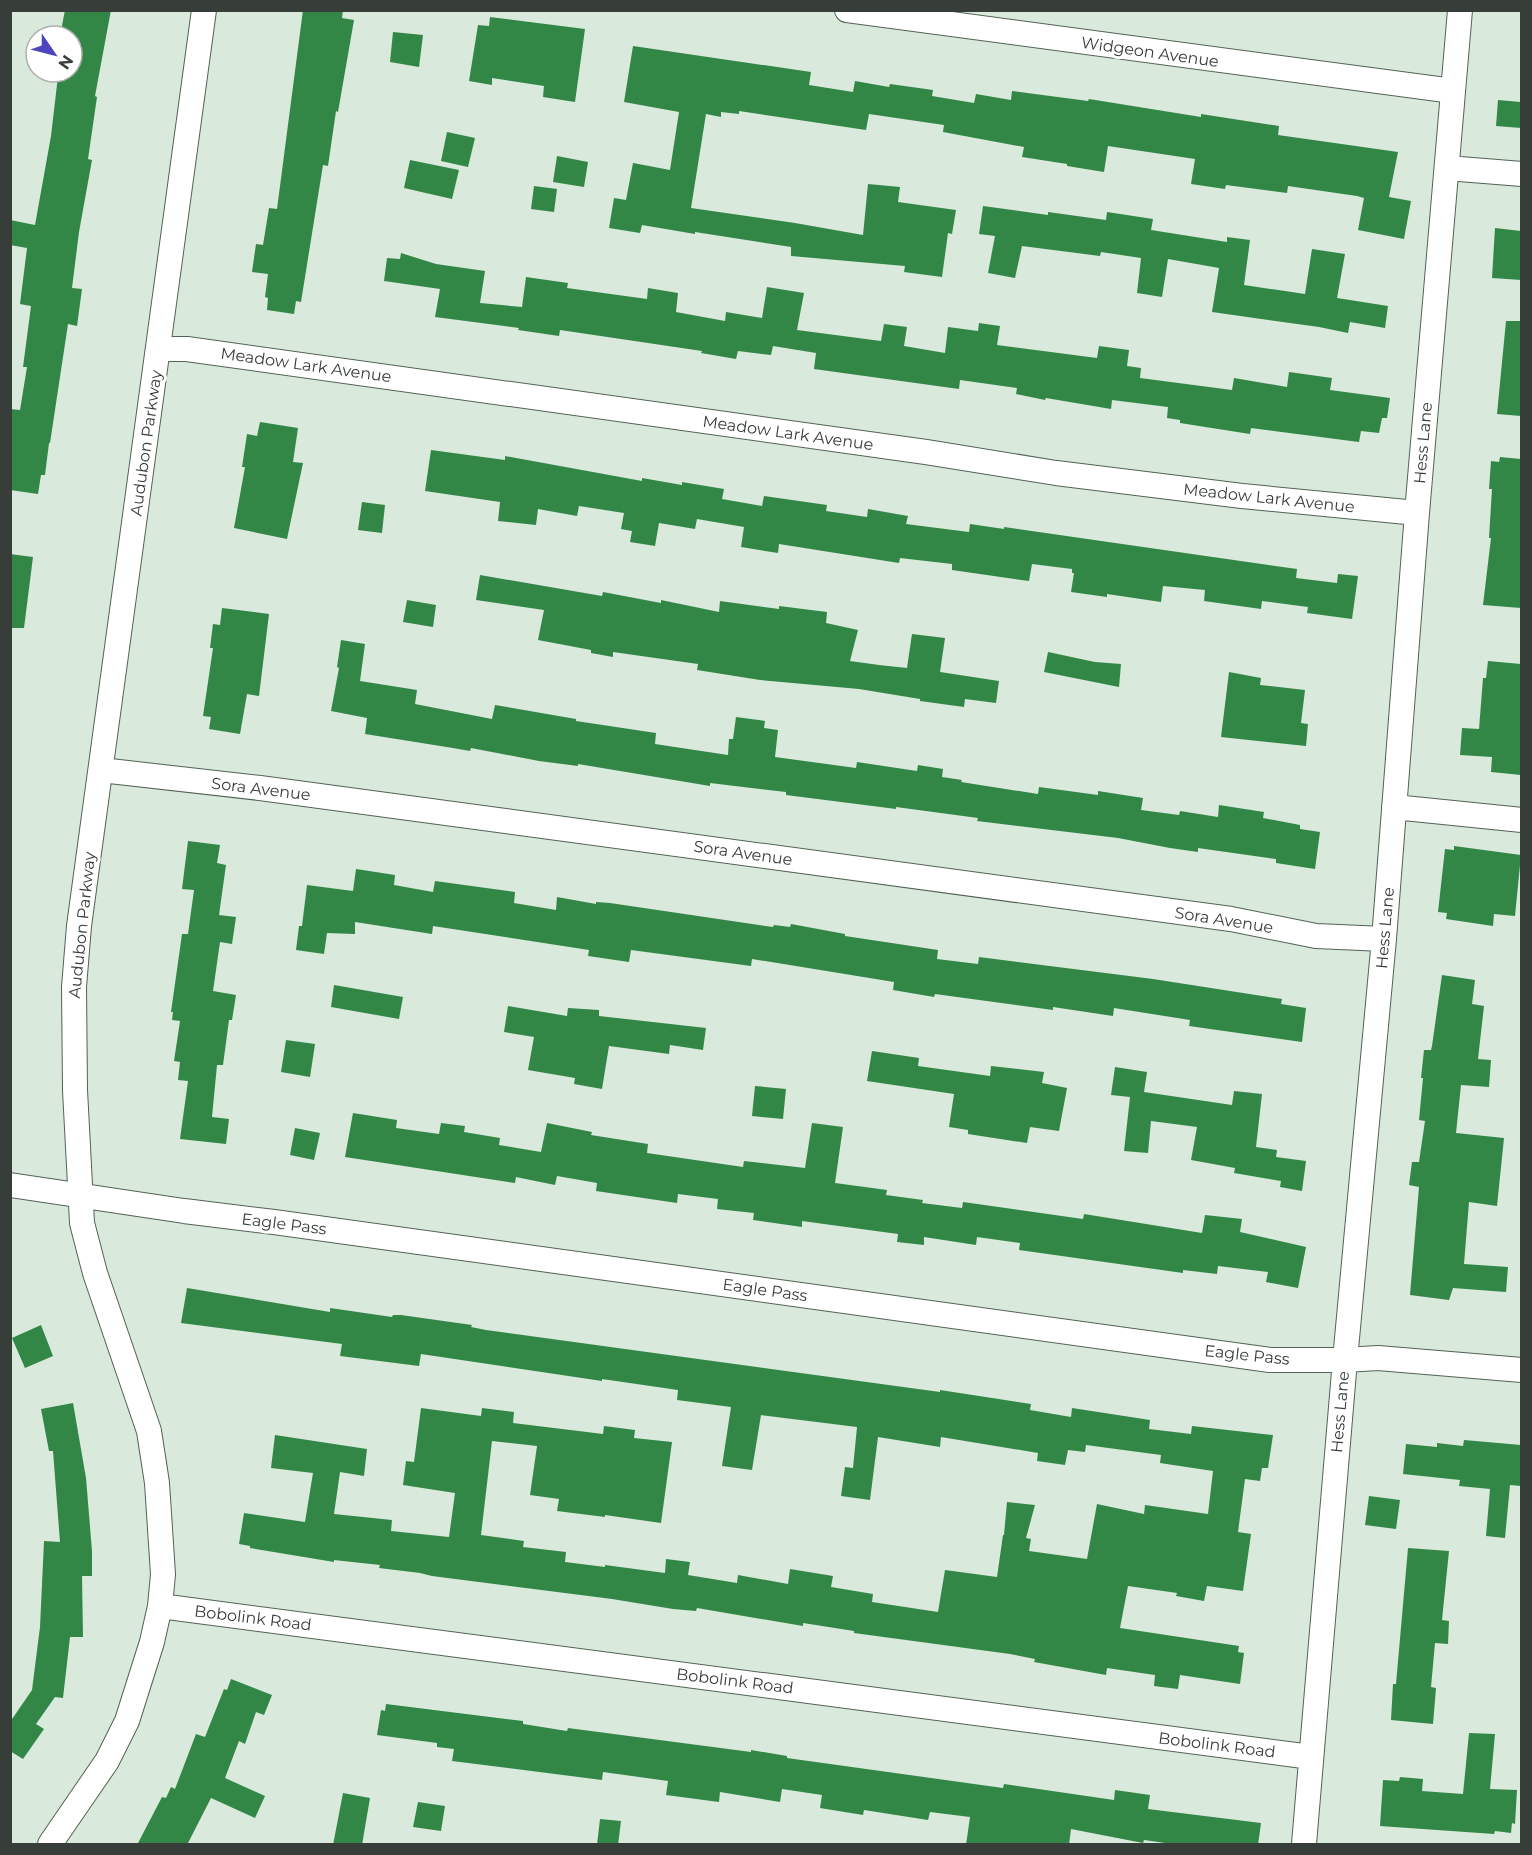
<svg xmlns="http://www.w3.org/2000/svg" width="1532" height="1855" font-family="Montserrat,sans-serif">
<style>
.building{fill:#328747}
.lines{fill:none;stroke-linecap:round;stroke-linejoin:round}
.minor-casing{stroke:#546255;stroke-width:26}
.minor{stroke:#fff;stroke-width:24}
.labels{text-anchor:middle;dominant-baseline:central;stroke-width:6;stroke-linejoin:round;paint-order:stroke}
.street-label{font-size:16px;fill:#373d38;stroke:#fff}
</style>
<rect width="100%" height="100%" fill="#d9e9db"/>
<path class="building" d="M65 10H111L95 96 97 97 88 159 92 160 79 232 72 288 82 289 77 326 68 324 50 443H49L45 475H41L38 494 10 490V409L20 410 27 367H23L31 306 20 304 27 248 10 245V220L35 225 51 136 58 76 53 75V72H72V36H60Z
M303 10H343L342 18 354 20 338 112 336 111 328 166 323 165 301 302 296 301 294 314 267 310 268 298 265 297 268 274 252 272 256 244 263 245 269 208 277 209Z
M490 17 585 29 575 102 543 97 544 86 492 78V85L469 81 478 25 489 26Z
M393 32 423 35 419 67 390 62Z
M633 46 811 72 809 85 853 92 855 81 889 87 890 84 933 90 932 96 974 103 976 94 1011 100 1012 91 1088 101 1089 99 1201 117V114L1279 126 1278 135 1398 152 1389 197 1411 201 1404 239 1358 230 1364 198 1357 196 1288 186 1287 193 1226 185 1225 189 1191 184 1195 159 1108 146 1104 172 1067 166V164L1022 157 1024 147 943 132 944 125 869 114 866 130 739 111V114L721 112V117L706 114 691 208 795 223 863 235 868 184 900 187 898 202 956 210 952 234 948 233 942 277 904 272 905 266 791 256V247L695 232V234L642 225 640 233 609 228 614 198 626 200 633 163 670 170 679 112 624 102Z
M1498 100 1521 102V128L1496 126Z
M447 132 475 138 468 167 441 161Z
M557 156 588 162 584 187 553 182Z
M410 160 459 170 452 199 404 188Z
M534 186 557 189 554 212 531 209Z
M983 206 1048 215V212L1106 220 1107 212 1153 219 1151 230 1227 242V237L1250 240 1244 285 1305 294 1312 249 1345 254 1337 298 1388 306 1385 328 1350 322 1348 333 1319 327 1212 312 1219 268 1168 259 1162 297 1137 293 1141 258 1101 252 1100 256 1022 246 1015 278 988 273 995 236 979 234Z
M1495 228 1521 231V280L1492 278Z
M401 253 436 264 485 271 480 303 522 307 526 277 568 283 567 288 647 299 648 288 678 293 676 312 725 321 726 312 762 318 767 287 804 293 797 330 881 341 884 324 907 327 904 346 945 353 948 327 978 331 979 323 1000 326 997 345 1097 358 1099 346 1129 350 1127 366 1141 368 1140 378 1232 390 1234 378 1287 387 1289 372 1332 378 1330 390 1390 398 1387 418H1382L1379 433 1361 431 1359 442 1251 428 1250 434 1180 423V420L1167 418 1168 407 1112 400 1111 409 1046 398 1045 400 1016 394 1017 388 960 380 959 389 814 369 816 353 773 346 771 355 738 351 736 359 701 353 702 351 560 330 559 336 518 330 519 328 435 317 440 289 384 281 387 258 400 259Z
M1506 321H1521V416L1497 414Z
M260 422 298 428 293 462 303 463 287 539 234 528 245 467H242L247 434 257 436Z
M431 450 505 460V456L642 481V478L682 485V482L724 489 722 499 762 506 764 496 827 505 826 511 867 517 868 509 908 516 906 524 969 532 970 524 1004 529V527L1297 569 1296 578 1337 583 1338 574 1358 576 1352 619 1307 613 1308 607 1262 601 1261 609 1204 601 1205 590 1163 586 1161 602 1107 594V597L1071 592 1074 573H1072V569L1032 564 1029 581 952 570V564L900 558 899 563 779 544 778 553 741 547 744 527 697 519 695 529 659 523 655 546 630 542 632 531 621 529 624 513 579 506 577 516 538 509 536 525 498 521 500 502 425 491Z
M1500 457 1521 459V608L1483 605 1491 538H1489L1492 489H1489L1491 461 1499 462Z
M362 502 385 505 382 533 358 530Z
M10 554 33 557 24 628H10Z
M480 575 602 596 603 592 661 603V600L719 612 720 601 779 609V606L827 612 826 623 858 630 850 661 879 665 907 668 912 634 945 638 940 672 999 681 996 703 965 699 964 707 920 701V699L859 689 760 680 697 670 698 664 613 652V657L591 653V650L538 640 544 610 476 600Z
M407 600 436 605 433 627 403 622Z
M222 608 269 614 259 696 247 694 240 734 209 729 211 717 203 716 213 648H210L213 624 220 625Z
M341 640 365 644 360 681 417 690 415 704 492 719 495 705 576 719V721L656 733 655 744 728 755 729 739H733L736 717 765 721 764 728 778 730 775 757 856 768 857 762 917 771 918 765 943 769 942 777 962 780 961 782 1038 794 1039 787 1098 795V791L1143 798 1141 810 1179 815 1180 811 1218 817 1219 805 1264 812 1263 818 1300 825V829L1320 832 1315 869 1276 863V859L1198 848V852L1170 848 1118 838 977 821 978 818 896 807V809L786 795V792L710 783V786L578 764V766L539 761 471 748 470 751 453 748 365 734 367 718 331 711 339 668 337 667Z
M1048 652 1095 662 1121 664 1119 687 1044 672Z
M1488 661 1521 664V775L1491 772 1492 757 1460 755 1462 728 1479 729 1483 678H1486Z
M1229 672 1261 678 1260 685 1305 690 1301 723 1308 724 1306 746 1221 737Z
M188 841 220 845 217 863 226 865 219 915 236 917 232 944 220 942 213 991 236 995 232 1020H229L223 1065H217L212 1117 229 1119 226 1144 180 1139 188 1081 178 1080 180 1062 174 1061 180 1021 172 1020 173 1012H171L182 934H188L194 890 182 889Z
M1454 846 1521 855 1515 916 1494 914 1493 926 1446 919 1447 913 1438 912 1445 849 1454 850Z
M356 869 395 875 394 885 433 892 435 881 515 892 514 903 556 910 557 897 596 904V902L610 903 773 927 774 925 790 927 791 924 845 934V936L938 950 937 959 978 964 979 957 1153 979 1282 999 1281 1004 1306 1008 1302 1042 1189 1026 1190 1020 1114 1008 1113 1016 1053 1007V1010L935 994 934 997 893 990 894 982 752 959 751 966 631 950 629 962 588 956 589 950 433 926 432 934 355 922V934L327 933 324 954 296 950 299 926H302L307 885 353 891Z
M1442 975 1475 980 1472 1004 1484 1006 1478 1059 1491 1060 1489 1087 1461 1085 1456 1133 1504 1138 1497 1206 1469 1202 1464 1264 1508 1267 1506 1292 1453 1288 1449 1300 1410 1295 1419 1187 1409 1185 1412 1162H1419L1425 1121 1419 1120 1423 1078H1421L1424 1050H1431L1432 1046Z
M334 985 403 997 399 1019 331 1007Z
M508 1006 567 1016 568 1008 599 1010V1016L706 1028 703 1050 670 1045 669 1054 609 1046 602 1089 574 1084 575 1078 528 1070 534 1037 504 1032Z
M286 1040 315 1044 310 1077 281 1072Z
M872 1051 919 1058 918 1066 990 1076 991 1066 1044 1072 1042 1083 1067 1088 1059 1131 1030 1127 1027 1143 968 1134V1130L949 1127 954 1094 867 1081Z
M1115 1067 1147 1072 1144 1092 1232 1105 1234 1091 1262 1094 1256 1147 1277 1150 1276 1157 1306 1161 1302 1191 1280 1187 1281 1181 1234 1173 1235 1168 1191 1160 1197 1127 1151 1121 1148 1153 1124 1151 1130 1097 1111 1095Z
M755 1086 786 1089 783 1119 752 1116Z
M353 1113 397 1120 396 1128 439 1134 441 1123 465 1126 464 1132 500 1138 499 1145 541 1152 547 1123 592 1132 591 1135 648 1144 647 1153 743 1167 744 1161 805 1168 812 1123 843 1127 835 1183 887 1190 886 1195 923 1200 922 1203 962 1208 963 1202 1083 1219 1084 1214 1202 1233 1205 1215 1242 1219 1240 1232 1306 1247 1298 1288 1266 1282 1268 1272 1218 1266 1217 1274 1183 1270V1273L1019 1250 1020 1243 977 1237 976 1245 924 1237V1245L897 1242 898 1234 802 1221V1227L753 1220 754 1213 717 1209 718 1199 678 1194 677 1203 596 1191 597 1183 557 1176 555 1185 516 1177 515 1183 345 1157Z
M295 1128 320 1133 314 1160 290 1155Z
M187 1288 330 1312V1308L392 1317 393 1315H401L472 1325 471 1327 486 1330 940 1392V1390L1031 1404 1030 1410 1071 1417 1072 1408 1150 1420 1149 1429 1191 1434 1192 1426 1273 1435 1268 1468H1262L1260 1481 1245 1479 1238 1532 1251 1534 1243 1591 1207 1586 1204 1601 1176 1596 1177 1593 1128 1586 1120 1628 1239 1646 1238 1652 1244 1653 1240 1684 1180 1675 1178 1689 1154 1686 1155 1675 1107 1668 1106 1675 1034 1662 1035 1659 1010 1654 854 1633V1631L803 1623V1626L697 1608 696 1611 673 1609 612 1599 432 1576 420 1573 379 1568 380 1565 334 1560V1562L250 1548V1546L239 1544 244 1513 305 1522 313 1473 271 1468 275 1435 367 1449 364 1476 340 1472 334 1514 392 1520 391 1531 449 1537 455 1493 403 1485 406 1461 414 1462 421 1408 481 1416 482 1408 514 1412 513 1423 603 1434 604 1426 635 1430 634 1438 672 1442 661 1523 605 1515V1517L557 1511 559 1499 530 1495 537 1446 492 1441 481 1535 524 1541 523 1547 566 1552 565 1562 605 1567V1565L665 1573 666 1559 690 1562 688 1575 737 1583 738 1575 788 1584 790 1569 833 1576 831 1587 873 1594 872 1602 938 1612 945 1570 997 1577 1003 1535H1004L1007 1502 1035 1505 1026 1538 1031 1539 1029 1551 1087 1559 1097 1504 1144 1514 1145 1505 1208 1514 1213 1471 1160 1463 1161 1455 1086 1445 1085 1452 1068 1450 1065 1465 1037 1461 1038 1453 941 1437 940 1447 878 1437 870 1500 841 1496 845 1467 853 1468 857 1427 761 1415 752 1470 722 1466 731 1407 677 1400 678 1390 602 1379V1381L421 1354 419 1366 340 1356 342 1344 181 1323Z
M41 1325 53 1356 25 1368 12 1338Z
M73 1403 86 1478 92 1551V1576H82L83 1637H70L63 1698 55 1697 36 1724 44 1729 23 1759 10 1751V1722L32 1690 40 1627 44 1541 60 1542 53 1451H49L41 1409Z
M1464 1440 1521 1445V1486L1510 1485 1505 1538 1486 1536 1490 1489 1459 1486 1460 1480 1403 1474 1406 1444 1437 1447V1443L1463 1446Z
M1369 1496 1400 1500 1396 1529 1365 1525Z
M1408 1548 1449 1551 1442 1620 1449 1621 1448 1644 1435 1643 1431 1687 1436 1688 1433 1724 1391 1720 1393 1684H1396Z
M231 1679 272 1695 264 1715 256 1712 245 1744 239 1741 225 1778 265 1796 255 1818 211 1798 187 1845H137L162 1797 166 1798 171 1787 175 1789 196 1734 205 1737 224 1689 227 1690Z
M386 1704 523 1721V1724L567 1731 568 1728 751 1752V1750L787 1756V1758L1003 1788 1004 1784 1114 1800 1115 1790 1150 1795 1148 1809 1261 1823 1258 1845H1179L1144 1840 1143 1843 1071 1829 1069 1845H966L970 1817 930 1812 928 1820 864 1810 863 1815 820 1808 822 1795 782 1789 780 1802 720 1792 719 1802 666 1795 668 1781 603 1772 602 1780 452 1761 454 1749 437 1747V1743L377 1735 381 1710 385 1711Z
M1469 1733 1495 1734 1490 1789 1517 1790 1515 1824 1512 1823 1511 1833 1495 1831 1494 1834 1380 1826 1383 1780 1399 1781 1400 1777 1423 1779 1422 1791 1463 1794Z
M343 1793 370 1798 362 1845H333Z
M418 1802 445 1806 441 1831 413 1827Z
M600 1819 621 1821 618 1845H597Z"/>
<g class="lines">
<g class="minor-casing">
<path id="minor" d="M847 10 1453 91
M1447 168 1522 174
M158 349H187L926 452 1056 473 1242 496 1417 513
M101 770 260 788 1231 919 1316 936 1384 939
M1394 807 1522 820
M10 1185 184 1211 274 1222 1270 1360H1345L1378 1358 1522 1370
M160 1606 1311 1757
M50 1844 107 1761 127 1721 152 1642 160 1606 163 1574 157 1483 149 1431 95 1273 82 1223 75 1090 74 987 79 926 204 10
M1304 1844 1345 1360 1384 939 1417 513 1460 10"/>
</g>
<use href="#minor" class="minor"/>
</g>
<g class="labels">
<g class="street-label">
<text transform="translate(1150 52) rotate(8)">Widgeon Avenue</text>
<text transform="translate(306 365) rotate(8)">Meadow Lark Avenue</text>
<text transform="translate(788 433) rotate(8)">Meadow Lark Avenue</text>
<text transform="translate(146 443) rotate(-82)">Audubon Parkway</text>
<text transform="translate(1423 443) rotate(-85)">Hess Lane</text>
<text transform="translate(1269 498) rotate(6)">Meadow Lark Avenue</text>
<text transform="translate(261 789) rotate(7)">Sora Avenue</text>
<text transform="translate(743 853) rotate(8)">Sora Avenue</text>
<text transform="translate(1224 920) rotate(9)">Sora Avenue</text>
<text transform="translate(82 925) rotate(-84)">Audubon Parkway</text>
<text transform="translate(1385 928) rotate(-85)">Hess Lane</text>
<text transform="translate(284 1224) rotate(7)">Eagle Pass</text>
<text transform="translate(765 1290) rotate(8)">Eagle Pass</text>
<text transform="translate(1247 1355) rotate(6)">Eagle Pass</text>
<text transform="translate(1340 1412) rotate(-85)">Hess Lane</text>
<text transform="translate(253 1618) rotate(7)">Bobolink Road</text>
<text transform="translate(735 1681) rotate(7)">Bobolink Road</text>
<text transform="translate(1217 1745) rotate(7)">Bobolink Road</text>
</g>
</g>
<rect width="1532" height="1855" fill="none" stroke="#373d38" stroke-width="24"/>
<g transform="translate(54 54) rotate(125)"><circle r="28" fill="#ffffff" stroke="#afb1af" stroke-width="1.5"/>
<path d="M0-4.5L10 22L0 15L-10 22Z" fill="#4e45bc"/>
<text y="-9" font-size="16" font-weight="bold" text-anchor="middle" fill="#373d38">N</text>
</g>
</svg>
